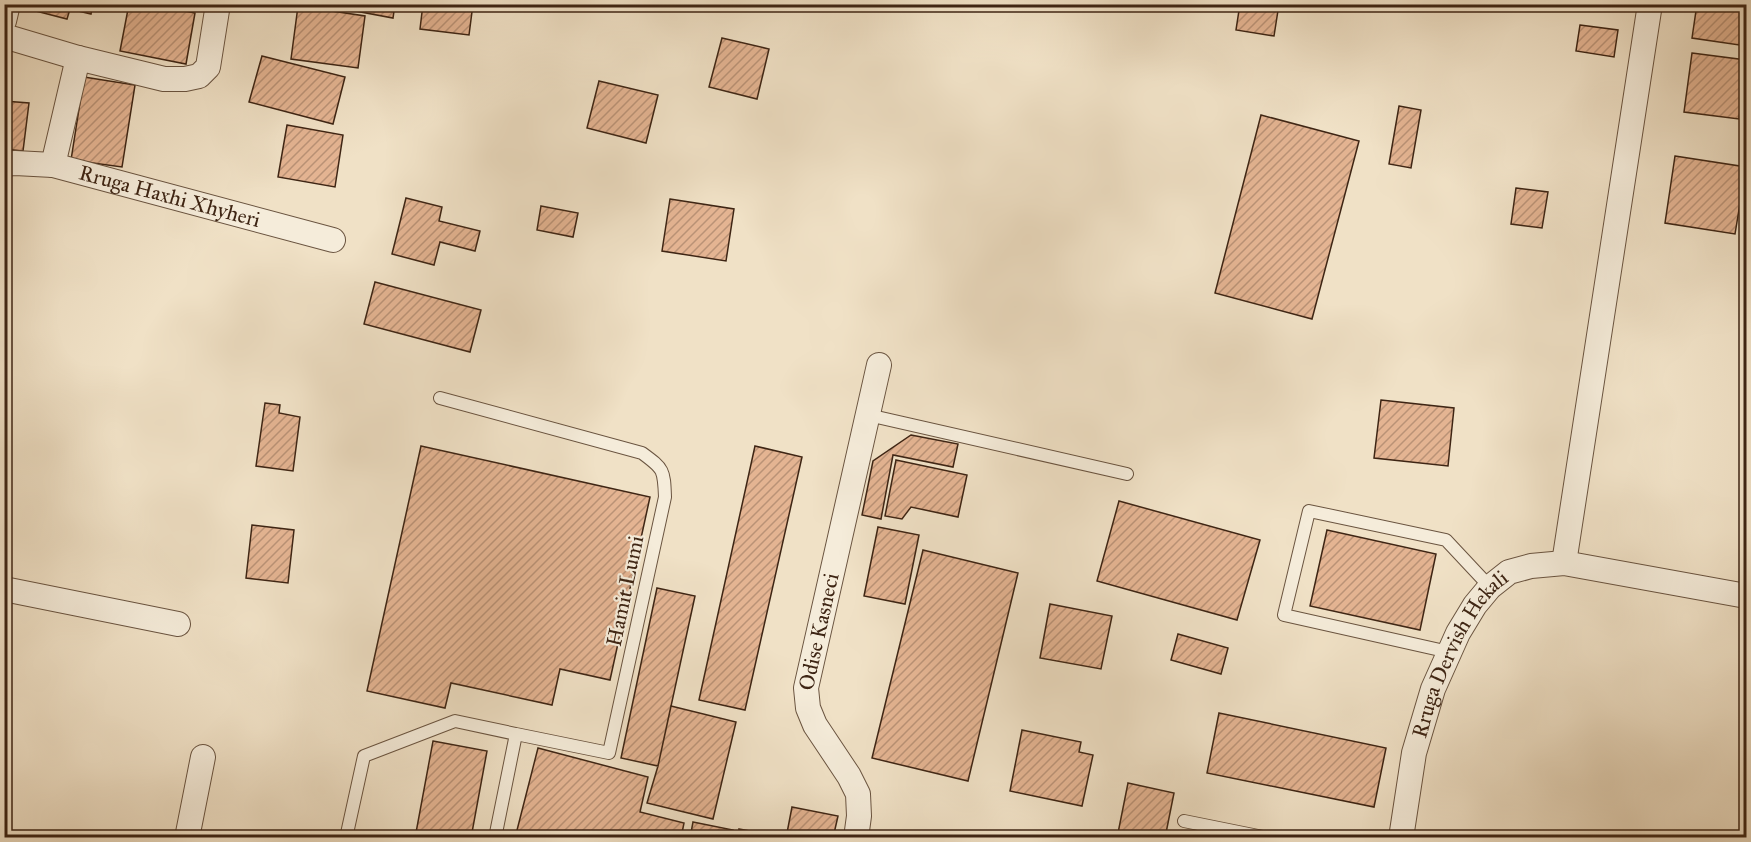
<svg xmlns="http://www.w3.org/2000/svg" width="1751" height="842" font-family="'IM FELL Great Primer',serif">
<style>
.building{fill:url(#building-hatch);stroke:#3e2514;stroke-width:1.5}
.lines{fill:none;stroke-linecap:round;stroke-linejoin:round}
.lane-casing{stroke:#6a5440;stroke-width:14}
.street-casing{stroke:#6a5440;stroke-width:26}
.lane{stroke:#f5ecda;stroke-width:12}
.street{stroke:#f5ecda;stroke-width:24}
.labels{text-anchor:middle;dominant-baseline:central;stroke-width:4.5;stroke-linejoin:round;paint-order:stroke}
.street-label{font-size:21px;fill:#3e2514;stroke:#f5ecda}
</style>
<defs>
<pattern id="building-hatch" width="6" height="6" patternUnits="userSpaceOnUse" patternTransform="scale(1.5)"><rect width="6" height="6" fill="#e4b492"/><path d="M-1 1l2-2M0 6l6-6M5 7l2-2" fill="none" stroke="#ba9276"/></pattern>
</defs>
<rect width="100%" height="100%" fill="#f0e1c6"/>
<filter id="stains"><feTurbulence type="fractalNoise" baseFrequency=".00333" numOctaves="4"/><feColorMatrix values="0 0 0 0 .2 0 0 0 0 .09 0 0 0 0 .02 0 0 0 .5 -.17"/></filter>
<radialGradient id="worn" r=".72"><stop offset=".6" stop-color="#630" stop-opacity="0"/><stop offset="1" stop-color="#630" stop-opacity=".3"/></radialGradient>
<path class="building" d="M20 4H93L91 14 70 9 67 19 20 7Z
M129 4H149L195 13 186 64 120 51Z
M318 4H395L393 18Z
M423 4H473L469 35 420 29Z
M1240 4H1279L1274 36 1236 30Z
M1697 4H1746V46L1692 38Z
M298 6 365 16 358 68 291 59Z
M1580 25 1618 30 1614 57 1576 51Z
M722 38 769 49 757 99 709 87Z
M1692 53 1746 60 1739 119 1684 112Z
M262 56 345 77 333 124 249 102Z
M84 77 135 85 122 167 71 160Z
M599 81 658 95 646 143 587 128Z
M4 101 29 103 23 151 4 149Z
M1399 106 1421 110 1411 168 1389 164Z
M1261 115 1359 141 1312 319 1215 293Z
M287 125 343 135 335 187 278 177Z
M1675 156 1746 167 1735 234 1665 223Z
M1516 188 1548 192 1542 228 1511 224Z
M406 198 442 207 439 221 480 231 475 251 440 242 434 265 392 254Z
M670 199 734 209 726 261 662 251Z
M541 206 578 213 573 237 537 230Z
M375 282 481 310 470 352 364 324Z
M1381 400 1454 408 1448 466 1374 458Z
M265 403 280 405 279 413 300 417 293 471 256 466Z
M911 435 958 444 953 467 893 455 881 519 862 515 873 461Z
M421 446 650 497 610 680 560 669 552 705 451 683 445 708 367 691Z
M755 446 802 457 745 710 699 700Z
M896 460 967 475 958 517 911 507 902 519 885 516Z
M1119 501 1260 540 1237 620 1097 581Z
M252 525 294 530 288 583 246 578Z
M878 527 919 535 905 604 864 596Z
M1327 530 1436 554 1420 630 1310 606Z
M923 550 1018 573 968 781 872 758Z
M657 588 695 596 658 766 621 758Z
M1050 604 1112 616 1101 669 1040 658Z
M1178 634 1228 648 1221 674 1171 660Z
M671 706 736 722 713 819 647 803 658 766Z
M1219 713 1386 748 1374 807 1207 773Z
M1022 730 1081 742 1079 752 1093 755 1082 806 1010 791Z
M433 741 487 751 471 838H415Z
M538 748 648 777 640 812 684 823 681 838H515Z
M1128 783 1174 793 1165 838H1117Z
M792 807 838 816 833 838H786Z
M693 822 733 830 731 838H690Z
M739 829 772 835 771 838H738Z"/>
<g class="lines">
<g class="lane-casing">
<path id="lane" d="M440 398 642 453C664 469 664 470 665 497L609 753 516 734 495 838
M868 415 1127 474
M1449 652 1284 615 1309 511 1446 540 1490 587
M1184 821 1268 838
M346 838 364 756 455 721 516 734"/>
</g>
<g class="street-casing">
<g id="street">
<path d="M4 21 8 4"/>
<path d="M4 36 78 58 164 79H185L199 76 208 67 218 4"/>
<path id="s1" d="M4 164 15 163 53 165 333 240"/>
<path d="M53 165 78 58"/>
<path d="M1564 563 1650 4"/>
<path d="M4 589 178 624"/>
<path d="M187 838 203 757"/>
<path id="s2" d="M856 838 859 816 858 794 849 776 815 725 808 708 806 688 879 365"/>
<path id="s3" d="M1401 838 1414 753 1433 689 1458 633 1475 605 1490 587 1509 572 1531 566 1564 563 1746 596"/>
</g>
</g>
<use href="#lane" class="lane"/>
<use href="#street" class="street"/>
</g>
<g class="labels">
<g class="street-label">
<text stroke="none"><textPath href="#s1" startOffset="170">Rruga Haxhi Xhyheri</textPath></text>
<text transform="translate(625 591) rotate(-78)">Hamit Lumi</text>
<text stroke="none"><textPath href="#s2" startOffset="222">Odise Kasneci</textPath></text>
<text stroke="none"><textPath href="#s3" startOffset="196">Rruga Dervish Hekali</textPath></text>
</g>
</g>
<rect width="1751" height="842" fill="none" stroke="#f0e1c6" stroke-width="24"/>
<rect x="6" y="6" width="1739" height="830" fill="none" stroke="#3e2514" stroke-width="3"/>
<rect x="12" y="12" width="1727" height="818" fill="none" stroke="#3e2514" stroke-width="1.5"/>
<rect width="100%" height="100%" filter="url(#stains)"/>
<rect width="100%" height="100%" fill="url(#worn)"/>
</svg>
